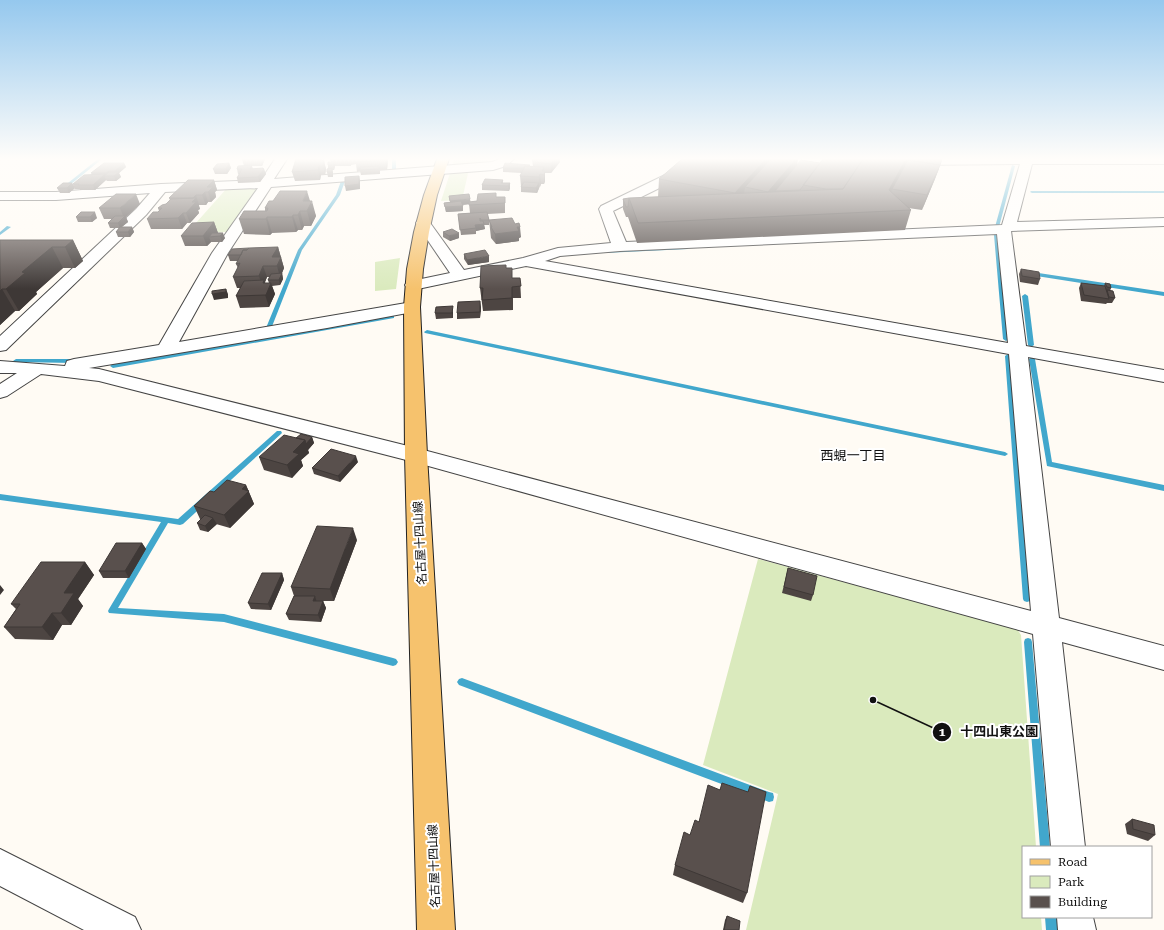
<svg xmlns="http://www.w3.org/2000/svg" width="1164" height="930" font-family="'Roboto Serif','Noto Sans JP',serif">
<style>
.green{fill:#daeabd}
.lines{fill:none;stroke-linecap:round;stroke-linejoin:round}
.stream{fill:#41a7cc;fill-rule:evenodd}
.minor-casing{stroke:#444;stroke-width:2}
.major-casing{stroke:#222;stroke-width:2}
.minor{fill:#fff;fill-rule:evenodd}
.major{fill:#f6c26d;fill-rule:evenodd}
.wall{fill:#4d4542;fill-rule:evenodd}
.shaded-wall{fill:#3e3836}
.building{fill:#59504d;stroke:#3e3836}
.labels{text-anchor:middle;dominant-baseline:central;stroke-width:4;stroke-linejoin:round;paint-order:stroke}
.street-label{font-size:12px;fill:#111;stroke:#fff}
.neighbourhood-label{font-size:13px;fill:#111;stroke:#fff}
.leader{fill:none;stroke:#111;stroke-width:1.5}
.callout-dot{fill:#111;stroke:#fff;stroke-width:1.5}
.mark-label{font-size:12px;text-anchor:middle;font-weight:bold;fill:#fff}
.callout-label{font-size:13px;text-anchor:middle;font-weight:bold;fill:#111;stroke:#fff;stroke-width:4;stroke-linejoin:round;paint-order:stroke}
</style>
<rect width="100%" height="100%" fill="#fffbf4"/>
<path class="green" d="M454 159H489L487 164 452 167Z
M469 169 462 200 441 201 451 170Z
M228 187H259L229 232 187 233Z
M400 258 396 289 375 291V262Z
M758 559 1017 629 1021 635 1036 847H1023V917H1041L1042 930H746L778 794 703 765Z"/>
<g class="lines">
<path class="stream" d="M98 159H102L65 189H63V187Z
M392 159H396V172L394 173 392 172Z
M1012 165 1015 166 999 227 997 228 995 227Z
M343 180 345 181 340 195 302 250 271 329 268 331H261V329L266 328 298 250 336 195 341 181Z
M1031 191H1164V193H1032L1030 192Z
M7 226 11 227 0 235V232Z
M984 232 996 233 998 234 1009 339 1006 341 1003 339 994 235 984 234Z
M686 247 688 248V249L604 253 602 252 604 251Z
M1032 272 1164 292V296L1030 275V273Z
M1025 294 1028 296 1034 345 1031 347 1028 345 1022 296Z
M392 315 394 316V318L113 368 110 366 113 364Z
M427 330 1005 452 1008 454 1005 456 425 333 424 332Z
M1008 354 1011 356 1031 599 1030 601 1027 602 1024 601 1023 599 1005 356Z
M1032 357 1035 359 1052 462 1164 485V491L1047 466 1029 359Z
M16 359H75L78 361 75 363 14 362 13 361Z
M277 431H281L282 433 183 524 180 525 168 523 118 608 224 614 393 658 396 659 398 662 396 665 393 666 224 622 109 613 108 611 109 609 161 522 0 500V494L178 519Z
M1028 638 1031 639 1032 642 1050 847H1040L1024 642 1025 639Z
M462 678 769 792 773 793 774 797 773 801 769 802 459 685 457 682 459 679Z
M1045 917H1057L1058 930H1046Z"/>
<g class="minor-casing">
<path id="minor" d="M275 159H287L274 179 492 162 500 159H514L506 166 493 170 271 187 228 253 179 342 412 302 418 303 420 307 418 311 327 328 89 368 99 369 416 448 1031 611 1009 354 526 266 413 290 407 288 405 285 407 282 450 273 416 223 418 220 423 219 428 220 464 270 523 258 558 248 611 243 599 209 601 206 698 159H714L712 162 613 211 626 242 1002 225 1020 164 912 165 908 164 906 161 907 159H1164V164H1032L1017 222 1164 218V226L1011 231 1026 346 1164 370V382L1028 357 1059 618 1164 646V670L1062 642 1085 847H1051L1033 634 414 462 99 381 41 374 7 396 0 398V384L17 373H0V361L65 366 67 361 74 359 159 345 212 253 258 188 165 192 146 215 6 350 0 351V336L136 209 150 193 56 200H0V192H56L161 184 261 180ZM997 234 1008 343 545 261 560 256 620 251Z
M763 159H856L857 161 855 164 851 165H768L764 164 762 161Z
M0 849 135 917 141 930H84L0 886Z
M1057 917H1093L1096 930H1058Z"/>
</g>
<g class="major-casing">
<path id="major" d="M437 159H449L437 195 429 232 423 269 420 307 427 455 455 930H417L405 455 404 307 407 269 414 232 424 195Z"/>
</g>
<use href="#minor" class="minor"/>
<use href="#major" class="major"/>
</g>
<path class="wall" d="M242 159H265L262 166H252L253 169 263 168 264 169 266 174 260 182 238 183 237 178 239 174H238L237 169 244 166Z
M330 159H388L387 170H380V174L361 175 360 171 357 172 356 164 351 165V166H335L334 170H332L333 173V177H328L327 172 328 168V165L331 162Z
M533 159H560V162L551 173H545V181L544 184H541L537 193 521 192V187L522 186H521L520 176 522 173 503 172V168L530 165V166H533L532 160Z
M682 159H798L797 166 820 163 823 159H908L907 161 939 169 922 210 908 208 911 210 905 230 637 243 628 217H626L623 209V199L658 197 659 179Z
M323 160 326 169 325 175H321L320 180 295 181 292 172Z
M124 163 126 167 119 173 121 177 116 181H107L106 180 95 190H80V189H75L73 184 92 174 91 173Z
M229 163 231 168 227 174H215L213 169Z
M214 180 217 190 215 192 216 197 211 202H208L206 205H199V206L200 209 198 210 199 213 190 223H187L182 229H151L147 219 158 212 159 211 158 208 166 204 170 200 169 198Z
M503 180V183H510V188L509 191 482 190V185Z
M72 183 75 188 69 193H60L57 188Z
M449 196 471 202 477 201 496 197H505V213L487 214 489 220V225H484L485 229 476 231V234L461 235 458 214 470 213 469 204 462 205 463 211 446 212 444 203 450 202Z
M310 201 316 216 311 226H304L302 230H298L296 232 272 233 270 235 244 234 239 219 265 211V208Z
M140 204 126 217 128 222 122 227H132L134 232 130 237H118L116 232 119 228H110L108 223 112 219H104L99 208Z
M81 212 97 218 92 222H78L76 217Z
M489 220 521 237 519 238V241L496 244 491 238Z
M214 222 218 233 225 238 222 242H211L207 246H185L181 236Z
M443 232 459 238 450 241 443 237Z
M0 240H73L83 261 75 268H63L36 292 37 294 19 311H15L0 325Z
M278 247 284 268 282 273 283 279 280 285 272 286 275 294 269 307 240 308 236 296 241 288H237L233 277 238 268 236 264 238 261H230L228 255ZM267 277H270L268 280 269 283H265V282Z
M464 254 489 262 468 265 464 259Z
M506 268H512V278H520L521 298H513V310L483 311 480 288Z
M1021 269 1040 279 1038 285 1020 282 1019 274Z
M1081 283 1104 286 1105 283 1111 288 1110 291 1115 298 1112 303H1107L1106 304 1081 301 1079 288Z
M481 307 480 318 457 319V313Z
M453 312V318L436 319 435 313Z
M312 437 314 443 308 450 309 453 301 460 303 466 292 478 264 470 259 457 296 438Z
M358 462 340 482 314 474 312 468Z
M246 485 254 504 230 528 216 524H217L208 532 200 530 197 523 202 519H200L194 506 214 492Z
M357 540 334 601H316H323L326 608 321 622 289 620 286 614 294 596 291 587Z
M142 543 146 549 129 578H103L99 571Z
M85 562 94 575 78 599 83 606 71 625H62L53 640 15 639 4 627 16 609 11 604Z
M788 568 813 595 811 601 782 593Z
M282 573 284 580 271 610 251 609 248 603Z
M750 786 747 893 743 903 673 875 675 865 690 835 720 789 748 792Z
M1132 819 1155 835 1148 841 1127 834 1125 824Z
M727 916 739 930H723L725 920Z"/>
<path class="shaded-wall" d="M260 159H265L262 166Z
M320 159H322L323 163 324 160 326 169 325 175 323 166H321Z
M385 159H388L387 170 385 160Z
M555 159H560V162L551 173V164Z
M766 159H771L745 187 743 200 735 193Z
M796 159H798L796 170 775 195 768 192Z
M906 159H908L904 171 892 189 889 200V190Z
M942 159 935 179 922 210 927 195Z
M334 162 335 166 334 170 333 165Z
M124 163 126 167 119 173 121 177 116 181 114 176 116 174 115 171Z
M229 163 231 168 227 174 226 169Z
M319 166 321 175 320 180 318 170Z
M544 167V173L545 171V181L544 184V175L542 171Z
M263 168 266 174 260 182 258 177Z
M332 168 333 173V177L332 172Z
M105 174 106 176H104L106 180 95 190 93 185Z
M540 174 541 184 540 187 539 177Z
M359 176 360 181V189L346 191 345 186Z
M214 180 217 190 215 192 216 197 211 202 208 192 207 187Z
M72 183 75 188 69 193 67 188Z
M510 183V188L509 191 508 186Z
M539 183V188L537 193 536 188Z
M307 191 311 204 312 201 316 216 311 226 307 211 303 201Z
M205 192 208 202 206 205 202 195Z
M136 194 140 204 126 217 128 222 120 228 118 223 124 218 120 208Z
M196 195 199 205V206L200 209 198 210 199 213 190 223 186 213 194 201 193 198Z
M470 199 471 204 450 206V201Z
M463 206V211L446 212 445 207Z
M300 211 304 226 302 230 298 215Z
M95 212 97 218 92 222 90 217Z
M183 213 187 223 182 229 178 218Z
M293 215 298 230 296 232 292 217Z
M267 217 272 233 270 235 266 219Z
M214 222 218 233 209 237 211 242 207 246 203 236Z
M484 224 485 229 476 231 475 225Z
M132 227 134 232 130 237 128 232Z
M517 227H520L521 237 519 238V241L496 244 495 234Z
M223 233 225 238 222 242 220 236Z
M459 233V238L450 241 449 236Z
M73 240 83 261 75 268 65 247Z
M52 247 63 268 36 292 37 294 19 311 6 289 22 272Z
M278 247 284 268 282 273 283 279 280 285 279 280 280 277 277 266 272 257Z
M489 256V262L468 265 467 260Z
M263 266 267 277 265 282 268 291 271 283 275 294 269 307 259 276Z
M2 289 15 311 0 325V291Z
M226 289 228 294V298L214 300 212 294Z
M480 301 481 307 480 318Z
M453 306V318L452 313Z
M312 437 314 443 308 450 309 453 301 460 303 466 292 478 287 465 293 452 305 440Z
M356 456 358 462 340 482 338 476Z
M246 485 254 504 230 528 224 515 242 489Z
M213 518 217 524 208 532 205 526Z
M353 528 357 540 334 601 330 589Z
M142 543 146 549 129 578 125 571Z
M85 562 94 575 78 599 83 606 71 625 61 613 64 593Z
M282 573 284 580 271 610 268 604Z
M0 585 4 590 0 595Z
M315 596 317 603 313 601Z
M323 601 326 608 321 622 318 615Z
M52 613 62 625 53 640 42 627Z"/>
<path class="building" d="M296 159H320V160H324L323 166H319L318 170 292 172Z
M355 159H385V160L355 162Z
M533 159H555L551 164 535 162 536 160H532Z
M682 159H766L735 193 659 179Z
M771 159H796L768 192 745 187Z
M823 159H863L843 189H826L803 185Z
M863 159H906L889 190 911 210 638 223 629 198 843 189Z
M909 159H942L940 165 908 160Z
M801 160 820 163 800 190 775 191Z
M908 160 940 165 927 195 892 189Z
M328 162H334L333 165H328Z
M104 163H124L115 171H109L106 173H91Z
M229 163 226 169H213L217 164Z
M505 163 530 165 529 166H525L524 168H503Z
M252 165 250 169 263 168V169H264L258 177 237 178 242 169H237L238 166Z
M379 166V169L360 170V167Z
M525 166 544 167 542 171H545L544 175 540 174 539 177 520 176Z
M332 168V172H327V169Z
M109 172H119L114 176H104Z
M105 174 93 185H78L79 184H73L84 175Z
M359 176V184L345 186V177Z
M485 179 503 180 501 183H510L508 186 482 185Z
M188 180H214L207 187H213L208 192H205L202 195H196L193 198H169Z
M524 182 539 183 536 188 521 187Z
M63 183H72L67 188H57Z
M280 191H307L303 201H312L307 211H300L298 215H293L292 217H267L266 219H239L244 211H267L268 208H265L269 201H273Z
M496 193V197H505V203L469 205V202L477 201 478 194Z
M116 194H136L120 208H99Z
M469 194 470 199 450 201 449 196Z
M196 198 192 202H196L186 213H183L178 218 147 219 153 212H158L162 208H158L162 205 166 204 171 199Z
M629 198 628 207H626L623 199Z
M461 201 463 206 445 207 444 203Z
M81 212H95L90 217H76Z
M487 212 489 220H481L480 218V221H483L484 224 475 225 476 228 460 230 458 214Z
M115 216H125L118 223H108Z
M512 218 515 224 519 223 520 227H517L519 231 495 234 491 227H492L489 220Z
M214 222 203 236H181L192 223Z
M120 227H132L128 232H116Z
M452 229 459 233 449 236 443 232Z
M212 233H223L220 236 209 237Z
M0 240H73L65 247H52L22 272 25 273 6 289H2L0 291Z
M278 247 272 257H281L277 266H263L259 276 233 277 240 263 236 264 243 250H247L249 248Z
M249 248 247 250H243L241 255H228L232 249Z
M485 250 489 256 467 260 464 254Z
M506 265V268H512V278H520L521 286 512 287V298L482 300 483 288H480L481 266Z
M1021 269 1039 272 1040 279 1022 276Z
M282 273 279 280H268L271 274Z
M264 280 263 283H271L266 295 236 296 244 281Z
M1081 283 1105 286 1109 299 1084 295Z
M1105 283 1110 284 1111 288 1107 287Z
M226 289V292L212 294V291Z
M1107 290 1113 291 1115 298 1109 297Z
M480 301V312L457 313 458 302Z
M453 306 452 313H435L436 307Z
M301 434 312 437 306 444 305 440 296 438Z
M284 435 305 440 293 452 299 454 287 465 259 457Z
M331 449 356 456 338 476 312 468Z
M227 480 246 485 242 489 249 491 224 515 194 506 210 491 214 492Z
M205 515 213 518 205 526 197 523Z
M317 526 353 528 330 589 291 587Z
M116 543H142L125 571H99Z
M41 562H85L64 593H74L61 613H52L42 627H4L20 604H11Z
M788 568 817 576 813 595 784 587Z
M262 573H282L268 604 248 603Z
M294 596H315L313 601H323L318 615 286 614Z
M722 783 748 792 750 786 766 792 747 893 675 865 684 832 690 835 695 820 699 822 708 785 720 790Z
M1132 819 1154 825 1155 835 1133 829Z
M727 916 740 921 739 930H724Z"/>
<linearGradient id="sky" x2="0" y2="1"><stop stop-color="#95c8ee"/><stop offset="0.55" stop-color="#fffdfa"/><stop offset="1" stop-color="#fffdfa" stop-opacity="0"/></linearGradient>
<rect width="1164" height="289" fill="url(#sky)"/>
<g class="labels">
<g class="street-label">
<text transform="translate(420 543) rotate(-93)">名古屋十四山線</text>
<text transform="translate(434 866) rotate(-92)">名古屋十四山線</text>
</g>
<g class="neighbourhood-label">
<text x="853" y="455">西蜆一丁目</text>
</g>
</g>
<path class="leader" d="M873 700L942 732"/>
<g class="callout-dot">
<circle cx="873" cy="700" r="4"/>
<circle cx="942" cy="732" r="10"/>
</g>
<g class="mark-label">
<text x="942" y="736">1</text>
</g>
<g class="callout-label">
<text x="999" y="736">十四山東公園</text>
</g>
<rect x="1022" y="846" width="130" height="72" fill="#ffffff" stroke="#a0a0a0"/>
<rect x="1030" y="859" width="20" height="6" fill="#f6c26d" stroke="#a0a0a0"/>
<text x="1058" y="866" font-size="12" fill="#111111">Road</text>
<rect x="1030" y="876" width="20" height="12" fill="#daeabd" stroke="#a0a0a0"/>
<text x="1058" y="886" font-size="12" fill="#111111">Park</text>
<rect x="1030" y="896" width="20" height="12" fill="#59504d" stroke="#a0a0a0"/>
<text x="1058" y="906" font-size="12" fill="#111111">Building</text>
</svg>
